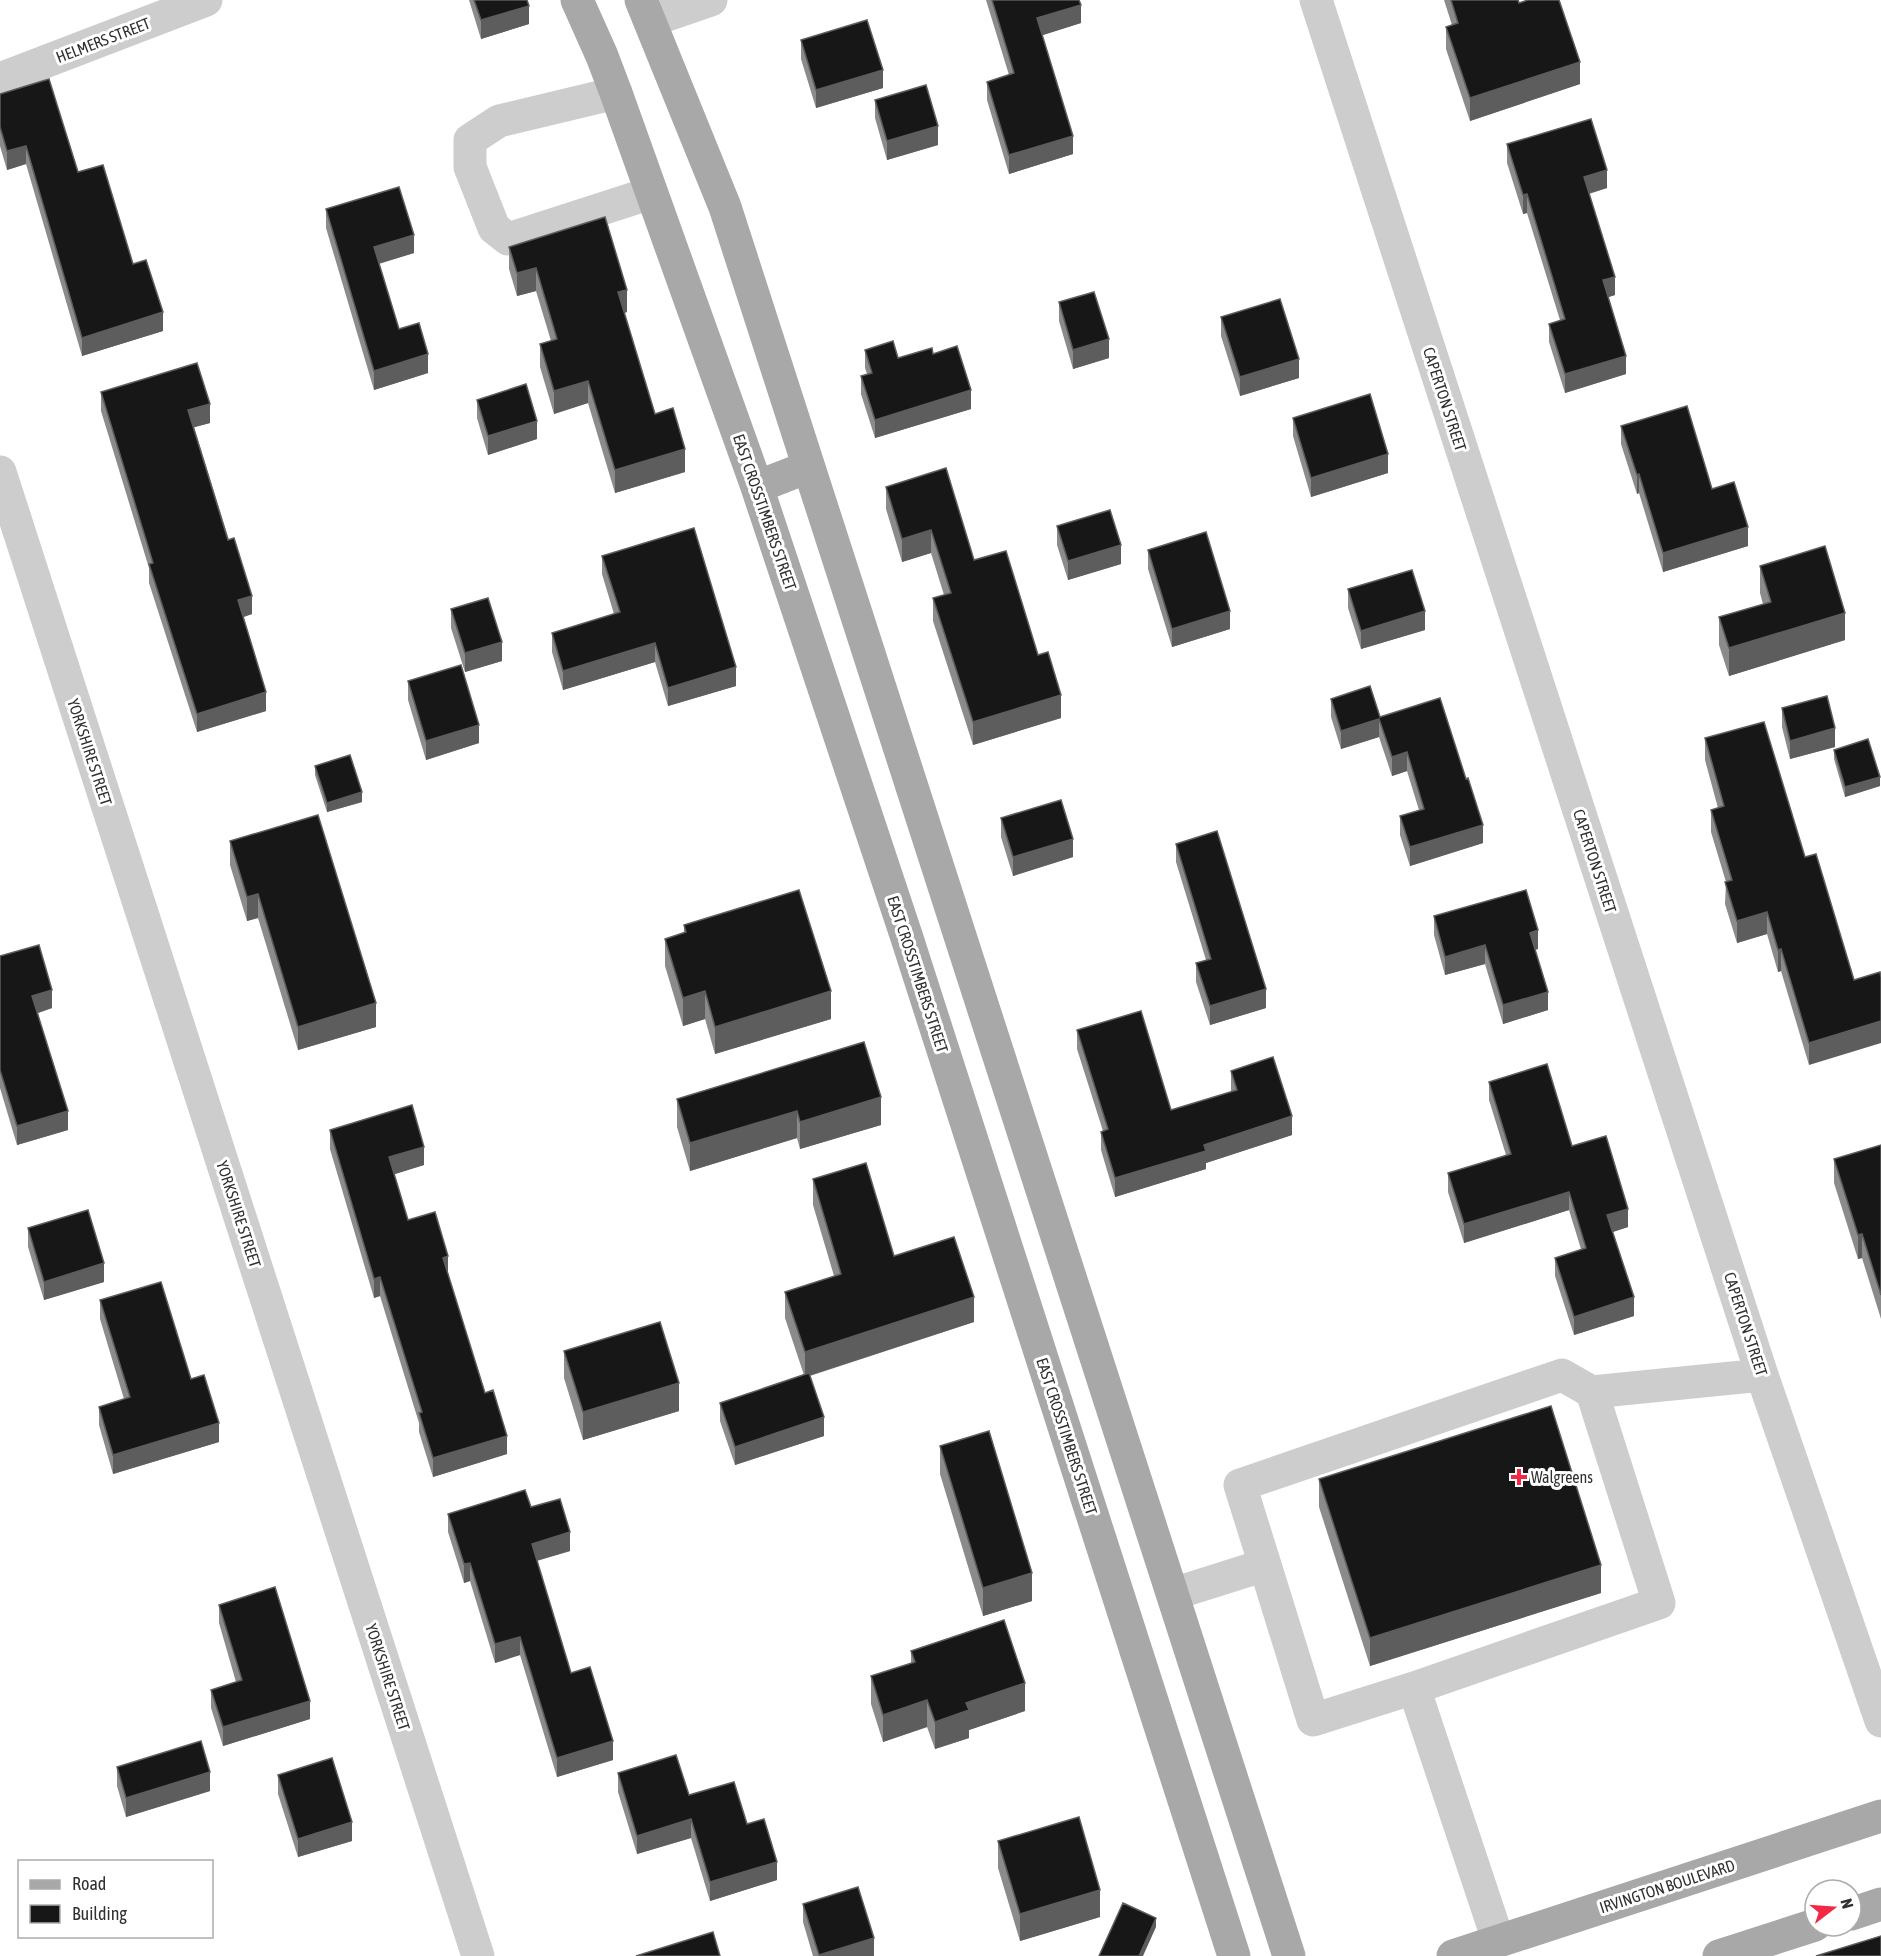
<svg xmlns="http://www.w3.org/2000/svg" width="1881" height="1956" font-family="'Asap Condensed',sans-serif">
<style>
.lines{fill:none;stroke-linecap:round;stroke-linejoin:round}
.minor{stroke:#cdcdcd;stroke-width:33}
.major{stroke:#a8a8a8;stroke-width:33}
.wall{fill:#8b8b8b}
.shaded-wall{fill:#5d5d5d}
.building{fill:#171717;stroke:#5d5d5d;stroke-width:1.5}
.poi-dot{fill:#f22844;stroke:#fff;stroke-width:2}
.labels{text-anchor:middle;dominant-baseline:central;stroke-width:6;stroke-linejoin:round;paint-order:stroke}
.street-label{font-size:16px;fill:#303030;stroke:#fff}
.poi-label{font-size:16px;fill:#303030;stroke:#fff;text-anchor:start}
</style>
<rect width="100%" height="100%" fill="#fff"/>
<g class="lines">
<path class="minor" d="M1316 0 1762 1375 1881 1721
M650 21 711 0
M0 79 206 0
M616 93 499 121 470 140V167L494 228 508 239 651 193
M0 472 478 1956
M1265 1565 1240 1485 1562 1375 1592 1392
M1173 1594 1265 1565 1313 1720 1414 1688
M1498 1940 1414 1688 1659 1603 1592 1392 1762 1375"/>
<path class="major" d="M577 0 602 56 616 93 757 487 907 938 1234 1956
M641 0 725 207 1289 1956
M757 487 808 467
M1851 1914 1881 1904
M1453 1956 1881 1816
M1719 1956 1815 1925"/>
</g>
<path class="wall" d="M469 0H527L529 24 481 39Z
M986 0H1079L1081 23 1042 35 1073 154 1009 174 987 100V82L1009 75Z
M1444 0H1518L1519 3 1580 84 1470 121 1446 49V27L1452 25Z
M801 40 883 88 816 108 801 59Z
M0 94 78 172 133 264 163 331 82 356 26 164 7 170 0 146Z
M875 100 938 145 887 160 875 118Z
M1507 144 1607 188 1589 194 1615 295 1608 297 1626 374 1565 393 1549 342V324L1560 320 1527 213 1523 214 1507 163Z
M326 209 414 253 379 264 399 329 428 373 374 390 326 228Z
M509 247 627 312 624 313 655 414 685 472 615 493 588 403 554 414 540 367V344L551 341 536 291 517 296 509 269Z
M1059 302 1109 358 1073 369 1059 321Z
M1221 317 1299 378 1240 396 1221 336Z
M865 350 898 358 933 354 971 409 875 438 861 394V376L867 374 865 368Z
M101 392 210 423 194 427 252 614 243 617 266 711 197 732 149 583V568L101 411Z
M477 400 537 439 488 455 477 418Z
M1293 418 1388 473 1311 497 1293 436Z
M1621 426 1748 546 1663 572 1639 493 1637 494 1621 444Z
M886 487 974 560 1038 655 1061 718 973 745 933 621V598L944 595 931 553 902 562 886 509Z
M1057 526 1121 564 1068 580 1057 545Z
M1148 550 1230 629 1172 647 1148 569Z
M602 556 736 686 668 706 655 662 563 690 552 652V633L614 614 602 574Z
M1760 566 1845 640 1729 676 1719 645V617L1763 604 1760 593Z
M1348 589 1425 630 1361 649 1348 608Z
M451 609 502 661 465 672 451 628Z
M408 681 479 743 426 760 408 700Z
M1331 699 1380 717 1483 843 1410 866 1400 835V816L1419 810 1407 771 1392 776 1379 737 1341 749 1331 717Z
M1782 708 1835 747 1790 759 1782 727Z
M1705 738 1805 857 1816 854 1809 1065 1781 971 1778 972 1767 934 1737 943 1725 904 1726 882 1711 832V810L1718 808 1705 760Z
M1834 750 1880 786 1845 797 1834 759Z
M315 766 362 802 327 812 315 775Z
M1001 818 1073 857 1013 876 1001 837Z
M230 841 376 1027 298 1050 258 918 247 921 230 865Z
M1176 844 1266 1008 1210 1025 1196 982V963L1206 960 1176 862Z
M1434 916 1538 949 1535 950 1548 1010 1503 1024 1485 964 1445 975 1434 935Z
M684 925 831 1019 715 1054 705 1019 683 1026 665 966V939L684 933Z
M0 956 52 1008 38 1013 68 1130 17 1145 0 1088Z
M1077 1030 1171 1110 1231 1092V1071L1292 1135 1206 1163V1169L1115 1197 1101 1150V1132L1103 1131 1077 1049Z
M864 1042 881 1125 800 1149 797 1138 690 1171 677 1127V1099Z
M1489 1082 1572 1146 1628 1227 1612 1232 1634 1316 1574 1335 1555 1276V1258L1581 1249 1569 1210 1464 1243 1448 1192V1173L1506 1155 1489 1100Z
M330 1130 424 1165 394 1174 408 1220 448 1275 485 1393 507 1454 433 1477 419 1432V1423L380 1296 374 1298 330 1149Z
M1881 1145V1319L1862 1258 1858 1259 1834 1183V1159Z
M813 1179 894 1256 974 1322 810 1376 824 1436 735 1465 720 1421V1403L804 1375 785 1318V1292L834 1276 813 1205Z
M28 1228 104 1282 44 1300 28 1247Z
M100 1300 191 1379 219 1442 113 1474 99 1425V1407L124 1399 100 1319Z
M564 1351 679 1411 583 1440 564 1378Z
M940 1446 1032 1601 983 1616 940 1474Z
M1319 1479 1601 1593 1370 1666 1319 1507Z
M531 1507 570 1551 537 1561 571 1673 613 1760 557 1777 520 1655 495 1663 470 1581 464 1583 448 1532V1514Z
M219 1605 310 1719 223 1746 211 1708V1690L236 1682 219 1623Z
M911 1651 1025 1711 969 1730V1738L935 1749 927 1727 883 1742 871 1704V1676L911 1663Z
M117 1767 210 1791 126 1817 117 1786Z
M618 1773 689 1795 747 1824 777 1880 710 1901 691 1838 637 1854 618 1792Z
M278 1775 352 1841 298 1857 278 1794Z
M998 1841 1100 1917 1020 1941 998 1868Z
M803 1904 874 1956H813L803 1922Z"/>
<path class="shaded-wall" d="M1081 5V23L1037 37V18Z
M529 6V24L481 39V20Z
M1580 62V84L1470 121V98Z
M883 70V88L816 108V90Z
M938 126V145L887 160V141Z
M1073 136V154L1009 174V155Z
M26 146V164L7 170V151Z
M1607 170V188L1584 195V177Z
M1527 194V213L1523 214V195Z
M414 235V253L374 265V247Z
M536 268V291L517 296V273Z
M1615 277V295L1603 299V280Z
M627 290V312L618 315V292Z
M163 312V331L82 356V338Z
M1109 339V358L1073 369V350Z
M428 354V373L374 390V371Z
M1626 356V374L1565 393V374Z
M1299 359V378L1240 396V377Z
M588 381V403L554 414V391Z
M971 390V409L875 438V420Z
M210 404V423L188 429V410Z
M537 421V439L488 455V436Z
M685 449V472L615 493V470Z
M1388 454V473L1311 497V478Z
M1639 474V493L1637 494V475Z
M1748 527V546L1663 572V553Z
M931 530V553L902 562V539Z
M1121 545V564L1068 580V561Z
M252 596V614L238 619V600Z
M1230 611V629L1172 647V629Z
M1425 611V630L1361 649V631Z
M1845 613V640L1729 676V648Z
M502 642V661L465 672V653Z
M655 643V662L563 690V671Z
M736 667V686L668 706V688Z
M266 692V711L197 732V714Z
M1061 695V718L973 745V722Z
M1379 719V737L1341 749V731Z
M479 725V743L426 760V741Z
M1835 728V747L1790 759V741Z
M1407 752V771L1392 776V757Z
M1880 777V786L1845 797V787Z
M362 792V802L327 812V803Z
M1483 825V843L1410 866V847Z
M1073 839V857L1013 876V857Z
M258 894V918L247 921V897Z
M1767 912V934L1737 943V921Z
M1538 930V949L1530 951V933Z
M1485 945V964L1445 975V957Z
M1781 949V971L1778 972V950Z
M1266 989V1008L1210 1025V1006Z
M52 990V1008L32 1015V996Z
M705 991V1019L683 1026V998Z
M831 991V1019L715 1054V1027Z
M1548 992V1010L1503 1024V1005Z
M376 1003V1027L298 1050V1027Z
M1881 1021V1043L1809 1065V1043Z
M881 1097V1125L800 1149V1122Z
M68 1111V1130L17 1145V1126Z
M797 1111V1138L690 1171V1143Z
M1292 1116V1135L1206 1163V1169L1115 1197V1178L1204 1145Z
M424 1147V1165L389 1176V1157Z
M1569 1192V1210L1464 1243V1224Z
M1628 1209V1227L1607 1234V1215Z
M1862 1234V1258L1858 1259V1235Z
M448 1256V1275L443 1258Z
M104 1263V1282L44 1300V1282Z
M380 1277V1296L374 1298V1279Z
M974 1297V1322L805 1377V1352Z
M1634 1297V1316L1574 1335V1317Z
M679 1383V1411L583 1440V1412Z
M824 1417V1436L735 1465V1447Z
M219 1423V1442L113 1474V1455Z
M507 1436V1454L433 1477V1458Z
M570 1532V1551L532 1562V1544Z
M470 1563V1581L464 1583V1564Z
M1601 1565V1593L1370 1666V1638Z
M1032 1573V1601L983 1616V1588Z
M520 1637V1655L495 1663V1644Z
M1025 1683V1711L969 1730V1738L935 1749V1722L966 1703Z
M927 1700V1727L883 1742V1715Z
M310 1701V1719L223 1746V1727Z
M613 1741V1760L557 1777V1758Z
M210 1772V1791L126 1817V1798Z
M691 1819V1838L637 1854V1836Z
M352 1822V1841L298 1857V1839Z
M777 1862V1880L710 1901V1882Z
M1100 1890V1917L1020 1941V1914Z
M1156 1918V1927L1143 1956H1139Z
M874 1938V1956H819V1955Z"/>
<path class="building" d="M474 0H527L529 6 481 20Z
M992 0H1079L1081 5 1037 18 1073 136 1009 155 987 82 1014 73Z
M1451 0H1518L1519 3 1528 0H1559L1580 62 1470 98 1446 27 1458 23Z
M867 20 883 70 816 90 801 40Z
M49 79 78 172 103 165 133 264 146 260 163 312 82 338 26 146 7 151 0 127V94Z
M926 85 938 126 887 141 875 100Z
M1591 119 1607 170 1584 177 1615 277 1603 280 1626 356 1565 374 1549 324 1565 319 1527 194 1523 195 1507 144Z
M399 187 414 235 374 247 399 329 419 323 428 354 374 371 326 209Z
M605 217 627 290 618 292 655 414 673 408 685 449 615 470 588 381 554 391 540 344 557 339 536 268 517 273 509 247Z
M1094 292 1109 339 1073 350 1059 302Z
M1280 299 1299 359 1240 377 1221 317Z
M893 341 898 358 932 348 933 354 957 346 971 390 875 420 861 376 872 373 865 350Z
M197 363 210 404 188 410 228 540 234 538 252 596 238 600 266 692 197 714 149 564 153 563 101 392Z
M526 384 537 421 488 436 477 400Z
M1370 394 1388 454 1311 478 1293 418Z
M1687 406 1712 489 1734 482 1748 527 1663 553 1639 474 1637 475 1621 426Z
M946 468 974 560 1006 551 1038 655 1048 652 1061 695 973 722 933 598 951 593 931 530 902 539 886 487Z
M1110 510 1121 545 1068 561 1057 526Z
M694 528 736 667 668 688 655 643 563 671 552 633 620 612 602 556Z
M1206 532 1230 611 1172 629 1148 550Z
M1825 546 1845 613 1729 648 1719 617 1771 602 1760 566Z
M1412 570 1425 611 1361 631 1348 589Z
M488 598 502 642 465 653 451 609Z
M461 665 479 725 426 741 408 681Z
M1370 686 1380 717 1440 698 1466 779 1468 778 1483 825 1410 847 1400 816 1424 809 1407 752 1392 757 1379 719 1341 731 1331 699Z
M1827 696 1835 728 1790 741 1782 708Z
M1764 722 1805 857 1816 854 1854 980 1880 972 1881 977V1021L1809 1043 1781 949 1778 950 1767 912 1737 921 1725 882 1732 880 1711 810 1724 806 1705 738Z
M1868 739 1880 777 1845 787 1834 750Z
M350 755 362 792 327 803 315 766Z
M1061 800 1073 839 1013 857 1001 818Z
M318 815 376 1003 298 1027 258 894 247 897 230 841Z
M1217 831 1266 989 1210 1006 1196 963 1211 959 1176 844Z
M799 890 831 991 715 1027 705 991 683 998 665 939 686 932 684 925Z
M1526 890 1538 930 1530 933 1548 992 1503 1005 1485 945 1445 957 1434 916Z
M39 945 52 990 32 996 68 1111 17 1126 0 1070V956Z
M1141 1011 1171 1110 1237 1090 1231 1071 1273 1057 1292 1116 1204 1145 1206 1151 1115 1178 1101 1132 1108 1129 1077 1030Z
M864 1042 881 1097 800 1122 797 1111 690 1143 677 1099Z
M1547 1064 1572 1146 1606 1136 1628 1209 1607 1215 1634 1297 1574 1317 1555 1258 1586 1248 1569 1192 1464 1224 1448 1173 1511 1154 1489 1082Z
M412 1105 424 1147 389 1157 408 1220 435 1212 448 1256 443 1258 485 1393 493 1390 507 1436 433 1458 419 1413 422 1412 380 1277 374 1279 330 1130Z
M1881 1145V1295L1862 1234 1858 1235 1834 1159Z
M866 1163 894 1256 954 1237 974 1297 805 1352 785 1292 841 1274 813 1179Z
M88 1210 104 1263 44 1282 28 1228Z
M161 1282 191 1379 204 1375 219 1423 113 1455 99 1407 130 1397 100 1300Z
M660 1322 679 1383 583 1412 564 1351Z
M809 1373 824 1417 735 1447 720 1403Z
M1551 1406 1601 1565 1370 1638 1319 1479Z
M989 1431 1032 1573 983 1588 940 1446Z
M525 1490 531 1507 560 1499 570 1532 532 1544 571 1673 590 1667 613 1741 557 1758 520 1637 495 1644 470 1563 464 1564 448 1514Z
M275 1587 310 1701 223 1727 211 1690 242 1680 219 1605Z
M1004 1620 1025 1683 966 1703 969 1710 935 1722 927 1700 883 1715 871 1676 915 1662 911 1651Z
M201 1741 210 1772 126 1798 117 1767Z
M676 1755 689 1795 734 1782 747 1824 764 1819 777 1862 710 1882 691 1819 637 1836 618 1773Z
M332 1758 352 1822 298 1839 278 1775Z
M1079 1817 1100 1890 1020 1914 998 1841Z
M858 1887 874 1938 819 1955 803 1904Z
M1123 1903 1156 1918 1139 1956H1099Z
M713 1932 720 1956H636Z
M1881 1936V1956H1816Z"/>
<path class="poi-dot" d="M1516 1468h6v6h6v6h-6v6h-6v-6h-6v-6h6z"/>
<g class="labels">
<g class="street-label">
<text transform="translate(103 40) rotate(-21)">HELMERS STREET</text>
<text transform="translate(1445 399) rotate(72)">CAPERTON STREET</text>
<text transform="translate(765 512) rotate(71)">EAST CROSSTIMBERS STREET</text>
<text transform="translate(90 752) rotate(72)">YORKSHIRE STREET</text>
<text transform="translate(1595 861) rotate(72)">CAPERTON STREET</text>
<text transform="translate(918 974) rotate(72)">EAST CROSSTIMBERS STREET</text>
<text transform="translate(239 1214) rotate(72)">YORKSHIRE STREET</text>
<text transform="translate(1746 1324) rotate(72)">CAPERTON STREET</text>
<text transform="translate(1067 1436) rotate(72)">EAST CROSSTIMBERS STREET</text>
<text transform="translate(388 1677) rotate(72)">YORKSHIRE STREET</text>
<text transform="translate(1667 1886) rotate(-18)">IRVINGTON BOULEVARD</text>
</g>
<g class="poi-label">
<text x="1531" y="1477">Walgreens</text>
</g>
</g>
<rect x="18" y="1860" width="195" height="78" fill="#ffffff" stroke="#acacac" stroke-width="1.5"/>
<rect x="30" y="1880" width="30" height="9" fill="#a8a8a8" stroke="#acacac" stroke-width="1.5"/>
<text x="72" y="1890" font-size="18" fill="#303030">Road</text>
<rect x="30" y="1905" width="30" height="18" fill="#171717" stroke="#acacac" stroke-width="1.5"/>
<text x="72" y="1920" font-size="18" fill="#303030">Building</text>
<g transform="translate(1833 1908) rotate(73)"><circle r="28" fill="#ffffff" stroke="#acacac" stroke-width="1.5"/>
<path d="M0-4.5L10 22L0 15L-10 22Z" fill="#f22844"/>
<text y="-9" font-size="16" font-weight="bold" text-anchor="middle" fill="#303030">N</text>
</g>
</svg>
